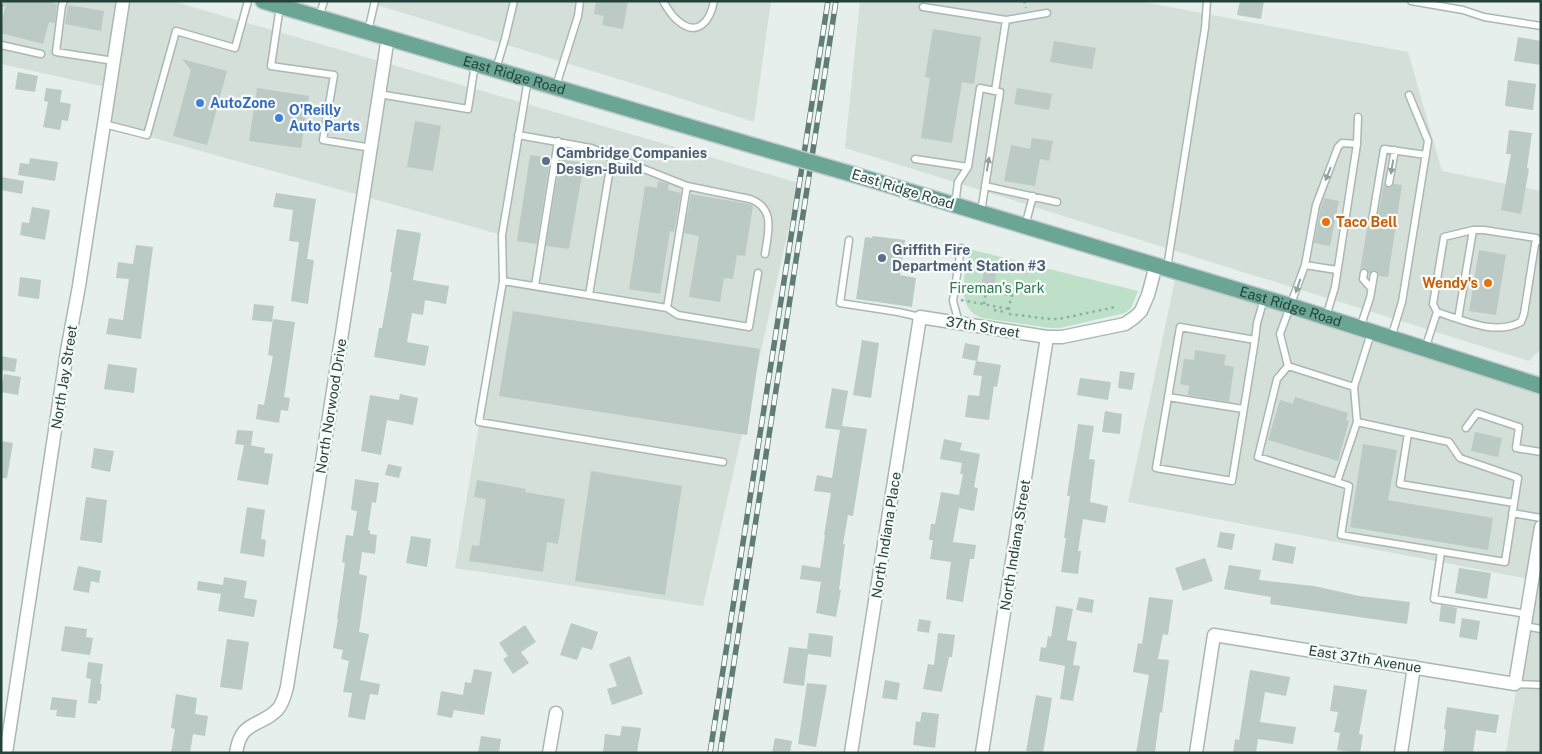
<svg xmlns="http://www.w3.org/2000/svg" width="1542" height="754" font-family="'Public Sans',sans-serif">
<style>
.built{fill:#d4dfda}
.green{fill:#bfe0c8}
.building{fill:#bbcac4}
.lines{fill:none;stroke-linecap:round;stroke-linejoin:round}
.lane-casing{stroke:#a8b8b2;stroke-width:9}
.street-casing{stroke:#a8b8b2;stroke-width:15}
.primary-casing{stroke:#c2cac8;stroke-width:18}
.path{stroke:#86b3a5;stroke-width:2.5;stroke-dasharray:2.5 4;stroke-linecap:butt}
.lane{stroke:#fff;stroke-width:6}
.street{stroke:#fff;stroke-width:12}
.primary{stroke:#6aa596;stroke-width:15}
.rail-casing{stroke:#5f7d75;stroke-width:5.5}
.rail{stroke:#f7fbf9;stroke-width:4;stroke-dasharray:11;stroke-linecap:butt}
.primary-bridge-casing{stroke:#c2cac8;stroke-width:18;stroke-linecap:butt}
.primary-bridge{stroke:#6aa596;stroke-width:15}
.oneway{fill:#92a09c}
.shop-dot{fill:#3f7fe0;stroke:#f7fbf9;stroke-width:2}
.service-dot{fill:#5c6f8a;stroke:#f7fbf9;stroke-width:2}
.food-dot{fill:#e8710a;stroke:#f7fbf9;stroke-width:2}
.labels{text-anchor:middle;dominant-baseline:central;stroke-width:4.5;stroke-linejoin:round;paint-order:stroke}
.street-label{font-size:14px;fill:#24423a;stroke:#f7fbf9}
.shop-label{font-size:14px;font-weight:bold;fill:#366cbe;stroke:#f7fbf9;text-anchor:start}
.service-label{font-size:14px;font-weight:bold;fill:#4e5e75;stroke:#f7fbf9;text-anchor:start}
.food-label{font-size:14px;font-weight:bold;fill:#c56008;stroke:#f7fbf9;text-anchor:start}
.park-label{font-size:14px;fill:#2d7a4b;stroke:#f7fbf9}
</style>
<rect width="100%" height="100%" fill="#e6efeb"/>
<path class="built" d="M1 1H172L799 183 703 606 455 568 503 281 502 235 104 124 110 88 1 64Z
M364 1H771L754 122 651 89Z
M860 1H1138L1408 52 1442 171 1541 191V349L1529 361 845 148Z
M1176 275 1541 391V506L1529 579 1128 502Z
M1541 531V753H1506Z"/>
<path class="green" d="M969 249 1138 291 1131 308 1125 313 1060 328H1050L982 318C953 307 966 273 969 249Z"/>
<path class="building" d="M7 1H44L57 4 55 23 49 22 43 44 1 33V24Z
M596 1H628L623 29 602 25 604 16 594 14Z
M1240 1H1264L1261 19 1237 15Z
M68 5 104 11 101 31 65 24Z
M933 29 981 37 974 84 962 82 952 143 921 138 930 78 925 77Z
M1518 37 1541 41V65L1514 61Z
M1054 41 1096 48 1092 69 1050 62Z
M182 59 227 71 207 145 173 136 191 70Z
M18 72 38 76 35 92 15 89Z
M1508 80 1536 84 1533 110 1505 106Z
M46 88 62 90 60 102 71 104 68 121 62 120 60 130 43 127 48 102 44 101Z
M257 88 309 96 301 148 249 141Z
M1017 88 1052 94 1049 110 1014 104Z
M415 121 441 126 433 171 407 167Z
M1509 130 1532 133 1527 168 1529 169 1521 214 1501 210 1511 154H1506Z
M1032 138 1053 141 1049 161 1040 159 1035 186 1004 181 1011 145 1030 149Z
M530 155 550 158 537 244 517 241Z
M30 158 58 162 55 181 18 175 20 163 29 164Z
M560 159 584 163 569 249 546 246Z
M1 177 24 181 22 194 1 190Z
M658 181 669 184 668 190 681 193 674 232 670 231 660 294 629 289 645 186 657 188Z
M1384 182 1385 186 1389 188 1392 187 1394 184 1402 185 1388 277 1379 276 1378 273 1375 270 1372 271 1369 274 1367 269 1363 268 1360 270 1368 223 1369 225 1373 226 1377 222Z
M276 193 316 199 307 259 314 260 308 304 291 301 299 242 289 241 293 210 273 207Z
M691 194 749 204 753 206 745 256 737 255 733 279 724 278 720 302 689 297 699 236 684 233Z
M1324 198 1339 201 1330 246 1314 243 1321 206Z
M32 207 50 210 45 240 20 235 22 222 29 223Z
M397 229 421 233 413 280 449 286 446 304 425 300 423 315 412 313 407 342 429 346 425 366 374 357 379 328H382L392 272H390Z
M873 236 905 240 900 275 916 278 912 307 856 299 865 237 872 238Z
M136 245 153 247 141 339 106 334 109 318 123 320 129 279 116 278 118 262 133 264Z
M1479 250 1506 255 1496 315 1469 311Z
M985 266 997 267 994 290 981 288Z
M20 277 41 280 39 299 18 296Z
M254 304 274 306 272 322 252 320Z
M513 311 760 349 747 435 499 396Z
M273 319 295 322 284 397 290 398 288 411 281 410 279 423 256 419 258 404 264 405 273 356 268 355Z
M862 340 879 343 871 398 853 395Z
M965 343 980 346 977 361 962 358Z
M1195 350 1226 355 1224 365 1234 367 1229 402 1188 395 1189 386 1180 384 1184 359 1194 360Z
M1 356 17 359 15 372 1 370Z
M976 361 1001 365 997 387 994 386 989 420 965 417 968 395 979 396 982 376 973 375Z
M108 364 137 368 134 393 104 389Z
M1120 371 1135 373 1132 390 1118 388Z
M4 374 21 377 18 395 1 392Z
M1080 378 1111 382 1108 400 1077 395Z
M832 388 848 391 842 426 867 429 853 516 848 515 843 544H845L839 590H841L836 617 816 613 821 582 800 579 802 565 820 568 825 535H824L831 493 814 491 817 475 832 478 838 441 840 430 825 428Z
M400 394 418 398 413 425 387 420 381 455 361 451 370 395 399 400Z
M1295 397 1348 413 1346 420 1349 421 1338 461 1268 440 1280 400 1293 404Z
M1105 411 1122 414 1120 434 1102 432Z
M1078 424 1094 426 1089 459 1095 460 1090 502 1108 506 1105 523 1083 519 1078 551H1081L1078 574 1061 572 1066 538H1064L1070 496H1067Z
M237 430 253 431 251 446 249 445 265 448 264 453 273 454 268 485 237 480 244 445 235 444Z
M1475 432 1502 438 1498 457 1471 451Z
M944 439 962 443 960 450 980 454 974 487 978 488 974 511 959 508 953 542 976 545 974 559H970L963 602 946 599 951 562 930 559 933 540H929L931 524H935L941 492 959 495 963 474H960L962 463 940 459Z
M1 441 13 443 7 478H1Z
M1363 444 1397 450 1388 500 1493 518 1488 550 1350 527Z
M94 448 114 451 110 472 91 468Z
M388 464 402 467 399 478 385 475Z
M591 471 682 486 665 595 575 581Z
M355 479 379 483 376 503 372 502 368 530H370V534L377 535 375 554 362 552 359 574 367 576 359 632 369 634 360 680 380 684 378 695 370 694 365 720 348 717 352 693 343 692 349 661 341 659 343 650 333 648 338 619H337L345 563 342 562 346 535 353 536 357 511 351 510Z
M477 480 526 489 525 492 565 499 558 544 547 542 543 572 469 561 472 545 479 546 486 499 474 497Z
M86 497 107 500 102 543 80 540Z
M247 507 265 510 261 539 266 540 264 557 240 553Z
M1220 532 1235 534 1232 550 1217 547Z
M411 536 431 539 427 567 406 563Z
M1275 543 1296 547 1293 564 1272 560Z
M1205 558 1213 581 1183 591 1175 568Z
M1229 565 1261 570 1259 580 1314 586 1359 596 1410 602 1407 624 1270 604 1271 597 1224 589Z
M78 566 101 571 99 583 91 581 89 593 73 590Z
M1459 568 1491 573 1487 599 1455 593Z
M224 577 247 581 244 598 257 600 254 617 218 611 221 594 197 590 198 581 223 585Z
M1079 597 1094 600 1092 613 1076 610Z
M1149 597 1173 600 1168 635 1163 634 1158 659 1169 660 1162 713 1160 712 1155 753H1136L1149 675 1133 672 1138 643 1142 644Z
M1441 605 1457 608 1455 624 1439 621Z
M1056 606 1073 609 1067 640 1077 642 1073 665 1080 666 1073 701 1060 699 1065 666 1039 661 1041 647 1046 648 1048 636 1051 637Z
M1462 618 1480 621 1477 640 1459 637Z
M919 619 931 621 929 633 917 631Z
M571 623 598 632 592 650 582 647 577 660 560 655Z
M525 625 536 642 521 652 529 663 513 674 503 659 508 656 499 643Z
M65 626 87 629 86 637 93 638 90 655 61 651Z
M809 633 833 636 831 657 808 654 804 686 783 683 789 647 807 649Z
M938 633 955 635 952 657H949L942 692 923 689 928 664 934 665Z
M227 639 249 642 242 690 220 687Z
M630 656 643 694 612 705 607 689 617 686 609 664Z
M88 662 103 664 100 684H102L100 701 97 700V704L88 703 91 679 86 678Z
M474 669 492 672 484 715 454 710 452 718 437 715 441 691 463 695 465 682 471 683Z
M1250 670 1290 677 1286 696 1265 692 1260 722 1296 727 1293 744 1258 739 1256 753H1233L1235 739 1239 740Z
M885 680 900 683 897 700 882 698Z
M807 683 827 685 816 747 798 744Z
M1334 685 1367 690 1359 734 1363 735 1360 753 1337 750 1340 733 1334 732 1338 712 1330 711Z
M176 694 197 698 195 714 208 716 205 736 193 734 190 753H171L175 729 171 728Z
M1036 695 1052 698 1043 753 1026 751Z
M52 697 77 700 75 718 56 716 57 710H50Z
M1447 707 1499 715 1496 733 1476 730 1473 753H1443L1446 730 1444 729Z
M922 712 939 714 935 748 913 745 916 721 920 722Z
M622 726 641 728 637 753 603 752 605 734 620 736Z
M481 736 501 739 499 753H478Z
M775 738 792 741 790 753H772Z"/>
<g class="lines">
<g class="lane-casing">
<path id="lane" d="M64 1 62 5 56 52 114 61
M663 1C667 8 671 15 677 20 697 38 710 22 714 1
M1411 1 1463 10 1484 17 1541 26
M1 2V1
M280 6 271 66 334 75 323 140 372 148
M923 7 1006 20 995 91
M319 17 324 1
M1006 20 1047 13
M368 31 375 1
M1 45 41 54
M496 69 505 39 514 1
M556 86 578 16 580 1
M379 94 468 109 475 64
M104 124 147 135 176 31 235 48 248 1
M518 135 591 148 687 186 667 308 503 281 502 235 528 79
M915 159 968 167
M1389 183 1395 150
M687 186 750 199C776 208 768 233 765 254
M985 186 1057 202
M955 205 958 182 968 167 980 88 1000 92 981 212
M1372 221 1384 149 1426 155
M1025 226 1033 196
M849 240 840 303 898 312 920 317
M1305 265 1337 270
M1167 268 1205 28 1207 1
M1364 273 1363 279 1371 288
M503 281 479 422 723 462
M535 286 558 141
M589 295 612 156
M667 308 678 315 749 327 758 273
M1437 312C1463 320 1495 336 1521 322L1524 314 1536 238
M1326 317 1335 287 1357 144 1358 117
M1458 319 1473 230
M959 323 953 301 961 248
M1360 328 1370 298 1374 275
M1391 338 1402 302 1428 141 1409 95
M1255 340 1180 327 1156 468 1232 481 1255 340 1257 323 1264 299
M1425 349 1437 312 1433 304 1444 237 1473 230H1484L1536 238 1541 242
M1288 366 1277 379 1258 457 1337 482 1357 422 1354 387 1371 333
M1354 387 1288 366 1280 334 1305 265 1316 205 1338 147 1342 143 1357 144
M1168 397 1243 409
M1466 428 1477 413 1519 427 1516 448 1541 452
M1408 433 1400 484 1514 503
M1337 482 1349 486 1341 535 1505 562 1518 478 1460 458 1449 442 1357 422
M1512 513 1541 518
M1441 552 1434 599 1527 614
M1525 626 1541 629
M1515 684 1541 685"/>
</g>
<g class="street-casing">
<path id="street" d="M6 753 67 351 79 286 123 1
M236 753C241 719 260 728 278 709 283 703 285 695 287 687L388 37
M549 753 556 713
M851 753 920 317 1047 337H1062L1125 324 1135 317 1141 311 1148 295 1156 265
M982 753 1047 337
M1196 753 1214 635 1515 684 1541 527
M1401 753 1414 667"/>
</g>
<g class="primary-casing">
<g id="primary">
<path id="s1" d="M263 1 758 147"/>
<path id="s2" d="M855 175 1291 306 1541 386"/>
</g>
</g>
<path class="path" d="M1024 1 1026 8
M961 300 1009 309
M984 304 986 291 1012 295 1008 311 1010 314 1049 319H1059L1115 307
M994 310 1005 312"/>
<use href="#lane" class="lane"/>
<use href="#street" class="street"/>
<use href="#primary" class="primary"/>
<g class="rail-casing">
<path id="rail" d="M710 753 828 1
M720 753 836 1"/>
</g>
<use href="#rail" class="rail"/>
<g class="primary-bridge-casing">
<path id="primary-bridge" d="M758 147 855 175"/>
</g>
<use href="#primary-bridge" class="primary-bridge"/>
</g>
<defs><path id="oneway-solid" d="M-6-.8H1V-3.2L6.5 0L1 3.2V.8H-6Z" transform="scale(1.25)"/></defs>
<g class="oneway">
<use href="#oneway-solid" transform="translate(988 164) rotate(-81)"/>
<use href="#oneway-solid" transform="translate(1392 167) rotate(100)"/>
<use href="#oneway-solid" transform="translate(1328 174) rotate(112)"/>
<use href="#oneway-solid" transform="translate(1298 286) rotate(109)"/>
</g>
<g class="shop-dot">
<circle cx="200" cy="103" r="5"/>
<circle cx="279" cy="118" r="5"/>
</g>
<g class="service-dot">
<circle cx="546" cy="161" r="5"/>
<circle cx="882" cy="258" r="5"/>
</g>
<g class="food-dot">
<circle cx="1326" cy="222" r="5"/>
<circle cx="1488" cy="283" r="5"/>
</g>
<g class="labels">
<g class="street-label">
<text stroke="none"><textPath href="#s1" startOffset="262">East Ridge Road</textPath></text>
<text transform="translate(903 189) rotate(17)">East Ridge Road</text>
<text stroke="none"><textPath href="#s2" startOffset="455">East Ridge Road</textPath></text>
<text transform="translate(983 327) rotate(9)">37th Street</text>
<text transform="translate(64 377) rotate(-81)">North Jay Street</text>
<text transform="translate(331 406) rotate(-81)">North Norwood Drive</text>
<text transform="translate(886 535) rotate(-81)">North Indiana Place</text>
<text transform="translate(1015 545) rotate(-81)">North Indiana Street</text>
<text transform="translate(1365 659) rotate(9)">East 37th Avenue</text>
</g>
<g class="shop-label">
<text x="210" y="103">AutoZone</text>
<text x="289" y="110">O'Reilly<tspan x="289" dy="16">Auto Parts</tspan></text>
</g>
<g class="service-label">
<text x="556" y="153">Cambridge Companies<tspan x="556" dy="16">Design-Build</tspan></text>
<text x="892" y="250">Griffith Fire<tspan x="892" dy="16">Department Station #3</tspan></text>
</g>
<g class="food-label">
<text x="1336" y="222">Taco Bell</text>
<text x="1478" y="283" text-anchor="end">Wendy's</text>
</g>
<g class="park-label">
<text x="997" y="288">Fireman’s Park</text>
</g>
</g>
<rect width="1542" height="754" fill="none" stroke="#24423a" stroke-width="5"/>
</svg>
